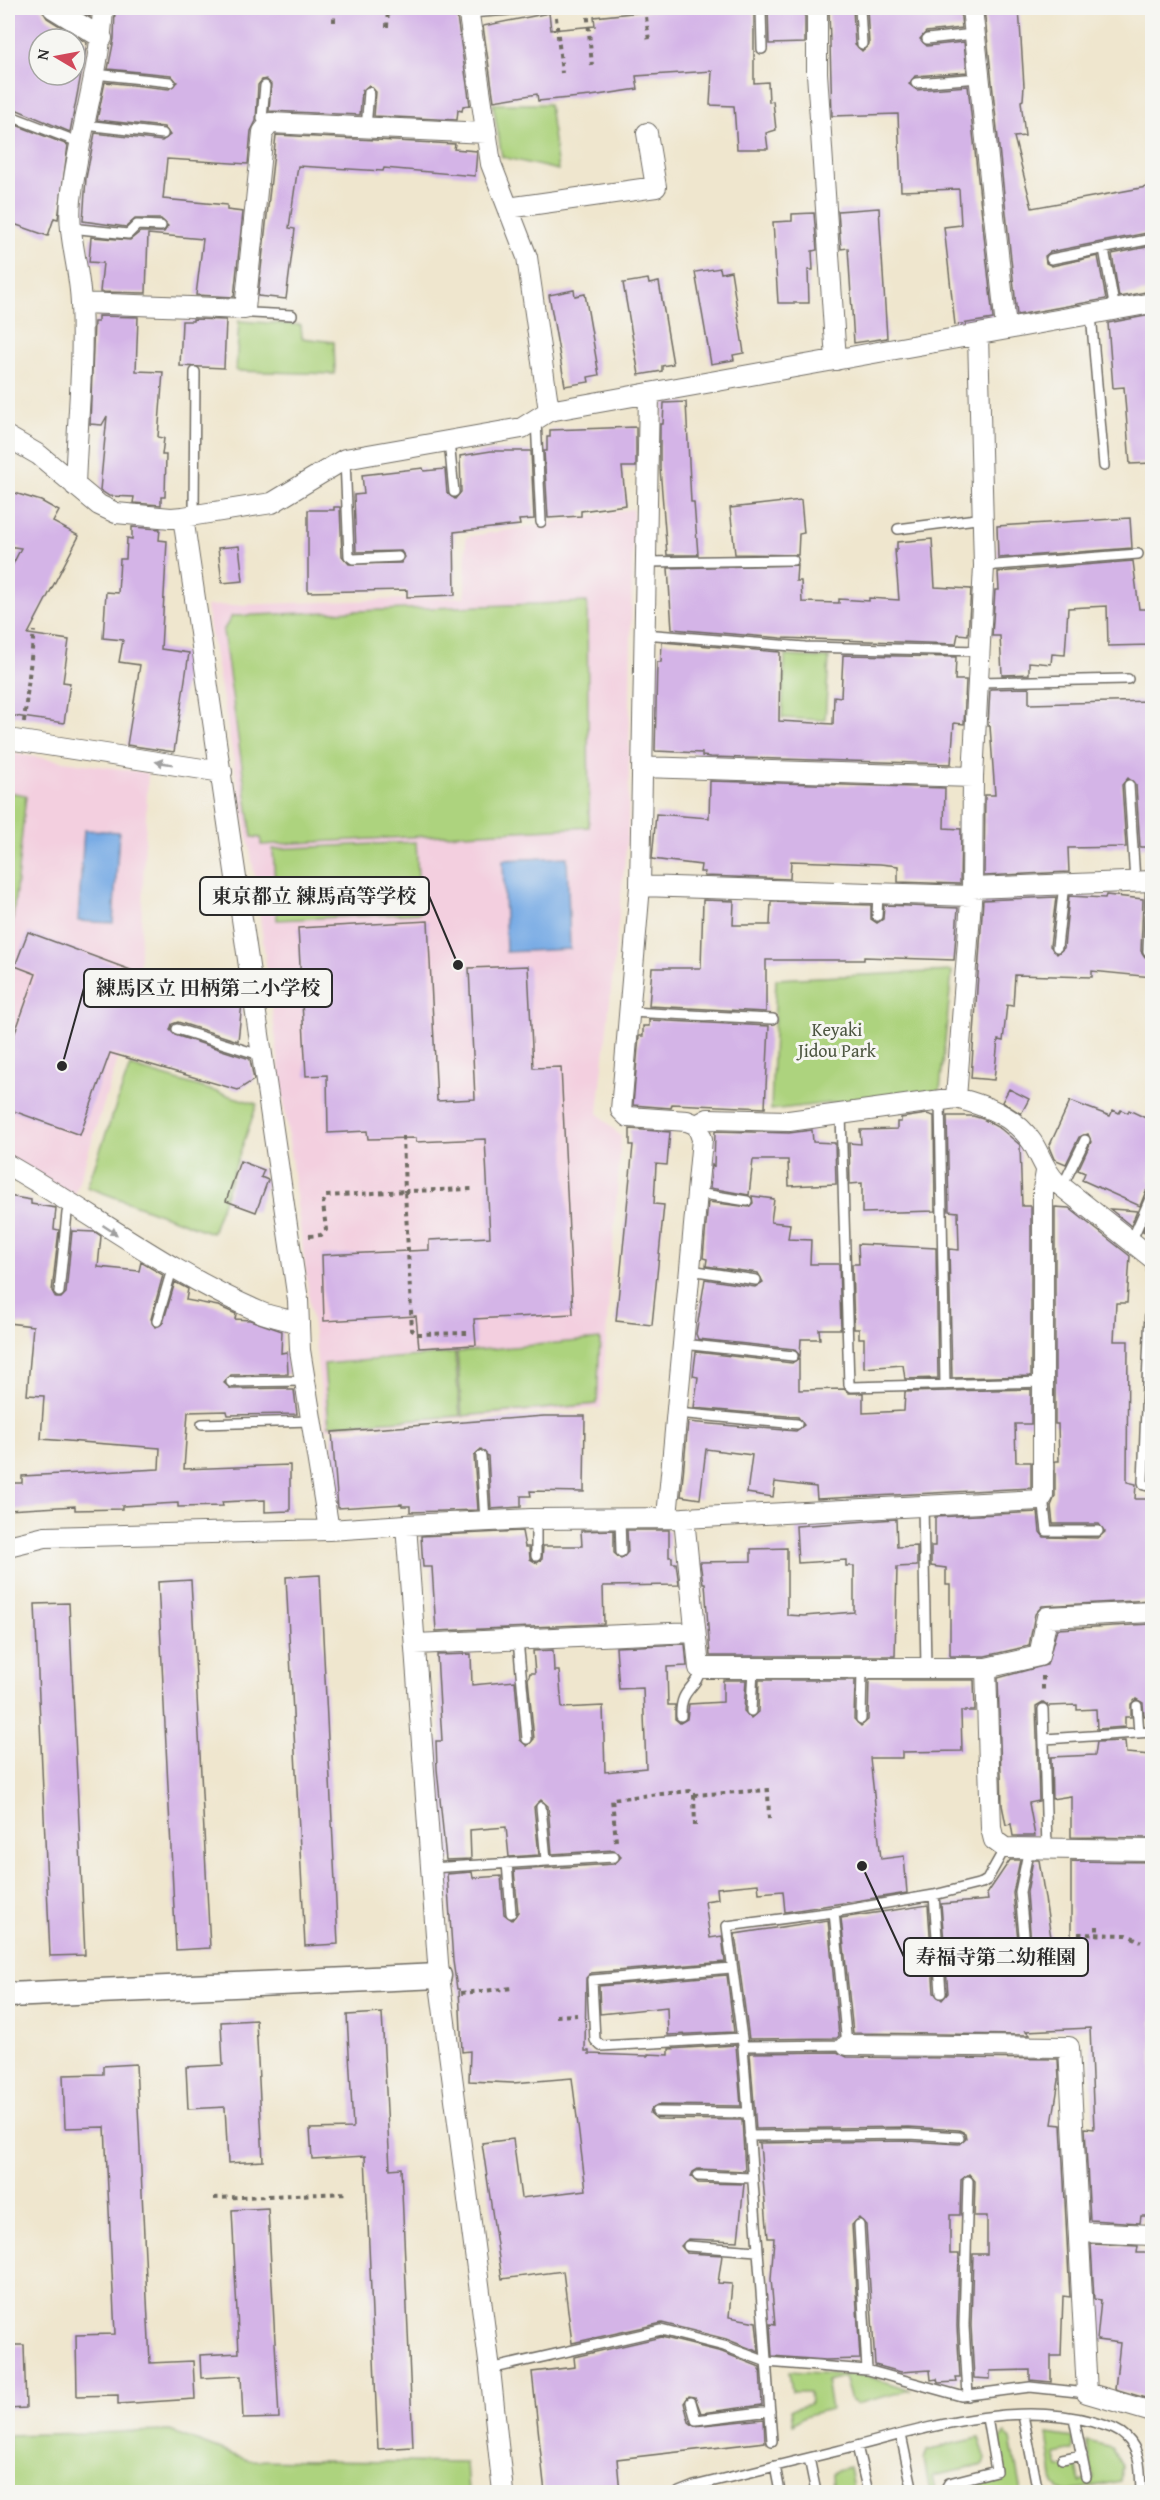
<svg xmlns="http://www.w3.org/2000/svg" width="1160" height="2500" font-family="'Gentium Book Plus','Noto Serif JP',serif">
<style>
.built{fill:#f3cfdf}
.green{fill:#add37e;stroke:#6c7f54;stroke-width:1.5}
.water{fill:#79ace5;stroke:#526c88;stroke-width:1.5}
.building{fill:#d4b4e7;fill-rule:evenodd}
.lines{fill:none;stroke-linecap:round;stroke-linejoin:round}
.service-casing{stroke:#706c64;stroke-width:12}
.minor-casing{stroke:#706c64;stroke-width:22}
.tertiary-casing{stroke:#706c64;stroke-width:27}
.path{stroke:#706c64;stroke-width:4;stroke-dasharray:4.5 4.5;stroke-linecap:butt}
.service{stroke:#fff;stroke-width:9}
.minor{stroke:#fff;stroke-width:20}
.tertiary{stroke:#fff;stroke-width:24}
.oneway{fill:#a0a0a0}
.labels{text-anchor:middle;dominant-baseline:central;stroke-width:6;stroke-linejoin:round;paint-order:stroke}
.park-label{font-size:18px;fill:#4c5540;stroke:#f6f6f2}
.leader{fill:none;stroke:#2b2b2b;stroke-width:2}
.callout-dot{fill:#2b2b2b;stroke:#f6f6f2;stroke-width:2}
.callout{fill:#f6f6f2;stroke:#2b2b2b;stroke-width:2}
.callout-label{font-size:20px;text-anchor:middle;font-weight:bold;fill:#2b2b2b}
</style>
<rect width="100%" height="100%" fill="#f6f6f2"/>
<filter id="ink" filterUnits="userSpaceOnUse"><feTurbulence type="fractalNoise" baseFrequency=".0167" numOctaves="2"/><feDisplacementMap in="SourceGraphic" scale="12" xChannelSelector="R" yChannelSelector="G"/><feConvolveMatrix kernelMatrix="1 2 1 2 8 2 1 2 1" color-interpolation-filters="sRGB"/></filter>
<filter id="wash" filterUnits="userSpaceOnUse"><feTurbulence type="fractalNoise" baseFrequency=".008" numOctaves="4" result="noise"/><feDisplacementMap in="SourceGraphic" scale="24" xChannelSelector="R" yChannelSelector="G"/><feGaussianBlur stdDeviation="1.35" result="paint"/><feColorMatrix in="noise" values="0 0 0 0 0 0 0 0 0 0 0 0 0 0 0 0 0 1.4 0 .05"/><feComposite in="paint" operator="in"/></filter>
<g filter="url(#wash)">
<rect width="100%" height="100%" fill="#efe6ce"/>
<path class="built" d="M633 509 628 830 598 1113 621 1137 601 1408 326 1429 255 878 206 606 465 597 466 537Z
M8 753 148 773 139 973 145 975 74 1197 8 1157Z"/>
<path class="green" d="M493 104H549L558 170 502 157Z
M239 321 301 325 302 338 334 342 335 374 236 371Z
M587 602 589 827 261 845V838L252 837 223 631 232 616Z
M785 656 829 658 825 720 782 718Z
M8 792 26 795 12 927 8 937Z
M416 842 420 913 277 920 273 849Z
M952 971 940 1090 771 1110 776 979Z
M130 1066 257 1104 212 1233 87 1187Z
M600 1339 597 1404 462 1416 457 1352Z
M455 1353 460 1416 329 1425 324 1364Z
M789 2371 867 2376 910 2390 856 2404 851 2401 844 2377 826 2381 831 2409 804 2416 793 2424 791 2409 810 2404 809 2392H792Z
M170 2431 247 2460 466 2463 468 2492H8V2435Z
M1005 2434 1011 2439 1021 2492H954L960 2487 1005 2479 999 2440Z
M1047 2434 1073 2438V2450L1055 2454 1059 2468 1077 2466 1080 2482 1094 2479 1086 2441 1111 2447 1122 2465 1120 2481 1068 2491 1059 2490 1054 2485Z
M979 2438 986 2459 984 2465 933 2476 936 2492H930L924 2460 927 2450Z
M849 2467 853 2490 833 2492 832 2474 837 2470Z"/>
<path class="water" d="M84 830 119 832 113 923 78 921Z
M567 857 570 949 506 952 503 860Z"/>
<g id="blocks">
<path class="building" d="M8 8H41L47 18 87 43 70 132 8 106ZM39 39H75V75H39Z
M75 8H91L90 17Z
M115 8H459L457 17 470 105 463 106 462 111 458 110 457 120 374 116 376 92 369 85 362 91 360 115 269 111 271 84 266 79 262 80 258 85 256 121 251 131 248 164 167 159 163 199 227 205V210L243 212 234 297 196 295 203 239 148 234 146 293 100 292 103 263 89 262 91 237 130 240 140 232H164L168 226 161 219H135L126 227 83 221 86 178 95 133 162 141 170 135 164 127 97 120 105 82 169 89 177 82 171 75 108 69 114 39Z
M660 8H754V83L768 82 769 102 773 101 776 130 766 133 768 149H737L734 106 710 105 712 71 636 76 638 89 591 96 538 101 537 94 494 101 483 26 549 13 551 30 595 26 594 17 660 10Z
M768 8H797V12L805 11V43L769 44Z
M853 8 855 44 862 51 869 44 867 8H960L962 28 926 32 920 39 927 46 964 42 967 72 915 76 909 84 917 90 968 86 993 319 955 325 944 227 961 225 959 189 901 191 898 114 832 116 829 9Z
M984 8H1019L1024 86 1023 100 1021 101 1025 136 1014 137 1032 208 1152 186V232L1050 252 1045 256 1046 263 1052 266 1098 256 1106 299 1017 315Z
M16 125 68 145 58 219 54 218 48 236 8 222V146Z
M276 135 455 144 454 149 477 151 475 176 384 168 383 171 298 166 289 228 295 229 286 299 258 296Z
M879 208 887 338 854 343 848 248 841 249 838 211Z
M814 213 817 250 812 251 813 270H808L809 303H778L773 222 792 221V214Z
M1152 246V287L1146 288V292L1119 297 1112 254Z
M720 268 721 273 731 271 744 353 733 355 734 360 711 364 695 272Z
M648 279 649 284 659 282 673 364 662 366V371L639 375 623 283Z
M574 290 575 296 585 294 599 375 588 377 589 382 565 386 549 295Z
M1151 315 1152 463 1130 464 1124 387 1113 388 1108 323Z
M98 316 138 317 136 371 163 372 158 437 164 438 162 455H166L165 497H161V505L133 503 134 497 109 496 100 490 107 416 102 425 90 424 94 322H98Z
M193 319 226 320 224 368 180 366 182 321H193Z
M686 402 691 502H694L698 555H667L660 468V424H663L664 403Z
M636 427V467H622L626 505 581 511V516L548 518 544 451H547V437H550V430Z
M491 451H531L534 519 519 520 520 525 454 532 455 595 407 597V590L308 592V510H334V507H340L342 556 349 564 401 563 405 557 401 551 356 552 354 495 364 494 362 475 423 468 424 471 445 469 447 493 455 499 461 492 460 456Z
M8 491 41 501 59 511 53 522 79 536 28 634 69 640 63 682 70 683 64 723 8 715V574L21 548 8 546Z
M801 500 804 533 799 534 798 555 735 554 730 508Z
M1130 518 1132 548 998 558 997 526Z
M132 527 160 529 159 540 167 541 161 649 189 653 174 752 127 745 140 665 119 662 123 640 103 638 106 592 118 593 120 559H126L127 538 132 539Z
M932 539 935 587 971 589 968 635 958 634 956 644 781 638 672 629 668 568 797 565 796 581H801L802 602 839 603V599L869 601V598L899 600 895 550H897V542Z
M239 546 243 581 222 583 218 548Z
M1133 561 1139 609H1152V645L1108 646 1107 606 1068 608 1065 655 1052 654 1051 664 1029 662V674L1002 675 1000 636H992L995 590H999L998 572Z
M662 642 780 652 779 721 833 724 834 696 841 697 843 655 956 657 955 680H966L964 724 954 723 951 764 711 757 702 756V753L655 751 657 662H661Z
M1029 688V704L1152 701V847H1140L1136 785 1128 778 1122 785 1126 847 1068 848 1069 872 984 876 985 795H995L990 726H988L990 689Z
M710 781 945 788 944 828 961 829 960 884 898 882V866L880 864 791 861 790 879 704 876 705 872H700L701 865 652 859 656 814 709 818Z
M1106 895 1143 899 1141 951 1145 957 1152 956V977L1092 971V977L1015 975 1013 1006 1007 1005 1003 1041 998 1040 994 1080 971 1078 983 900 1056 897 1050 946 1057 954 1064 948 1069 896 1105 898Z
M703 900 734 901 733 925H770L771 902 871 905V919L877 923 883 919 884 905 958 908 954 960 864 957V960H766V1012L649 1006 652 968H701Z
M428 921 437 1101 475 1099 469 968 528 966 533 1068 561 1067 573 1314 474 1319 476 1345 419 1348 416 1316 324 1321 322 1255 429 1250V1240L490 1237 485 1139 416 1142V1138L368 1139 367 1131 328 1133 327 1075 306 1076 298 928Z
M28 932 163 982 242 1003 238 1041 178 1022 172 1024 170 1030 175 1035 250 1059 254 1080 238 1090 110 1053 80 1135 8 1109V1052L36 974 15 966Z
M649 1020 769 1026 765 1108 672 1104 671 1108 633 1105 639 1036H643V1026H649Z
M1009 1089 1029 1099 1021 1114 1002 1102Z
M1070 1101 1110 1116 1113 1110 1119 1113 1121 1110 1128 1113 1129 1110 1152 1121V1171L1149 1179 1152 1181V1187L1146 1191 1140 1206 1082 1180 1085 1173 1078 1170 1091 1142 1088 1134 1079 1137 1066 1164 1054 1159 1049 1147Z
M927 1114 934 1116 935 1211 862 1213V1183L850 1184 849 1143 861 1144 860 1130 897 1129V1122H901V1118Z
M947 1116H973L983 1119 1001 1129 1020 1145 1022 1206H1031V1376L952 1378 949 1249 959 1250 958 1212 949 1211Z
M630 1129 670 1132 667 1165 656 1164 654 1204 664 1205 652 1325 616 1321 633 1145H630Z
M812 1130 813 1142 835 1143 836 1184 789 1186 788 1160H753L749 1195 710 1188 712 1165 714 1166 715 1131 789 1133Z
M240 1161 264 1170 261 1177 268 1180 256 1212 226 1201Z
M8 1196 31 1200V1204L56 1208 54 1229 59 1230 52 1291 56 1298H61L66 1293 72 1231 95 1232 101 1236 98 1267 139 1271 141 1262 163 1275 151 1319 155 1327 163 1323 175 1282 188 1289 186 1300 218 1306 236 1314 235 1319 250 1320 282 1331 281 1353 287 1352 288 1374 231 1375 224 1383 231 1389 288 1388V1390H294L297 1414 228 1415 227 1411 188 1412 184 1469 290 1465V1511L265 1512V1500L222 1502 223 1506 178 1507V1503L122 1506V1509L75 1510V1506L8 1510V1483H22V1476L159 1469 160 1448 41 1439 44 1396 27 1395 33 1326 8 1323Z
M752 1196 774 1199 771 1222 790 1224 788 1239 811 1240 810 1264H839L841 1329H819L820 1339H801L800 1356 794 1349 698 1339 696 1334 705 1279 755 1287 763 1282 758 1273 706 1266 707 1259 703 1258 708 1202 749 1207 753 1203Z
M1055 1207 1069 1208 1130 1256 1127 1303H1116L1114 1341H1128L1127 1482 1136 1484 1135 1499H1152V1600L1042 1606 1035 1614 1029 1646 985 1656H950V1585H946V1568L931 1566V1546H935V1517L1038 1512 1040 1532 1044 1537 1098 1538 1105 1532 1099 1524H1053L1051 1506 1055 1496V1461H1059L1058 1424H1055Z
M1110 1209 1126 1210 1137 1211 1131 1226Z
M1152 1210V1235L1143 1231Z
M858 1244 936 1248 938 1378 905 1379 903 1365 864 1368V1338H859V1329H854L852 1264H859Z
M696 1352 792 1363 799 1358V1390L844 1389 849 1393H863V1413L904 1411 905 1392 1031 1389V1424H1015L1016 1462H1031V1488L817 1499 816 1487 775 1482 773 1497 747 1493 752 1455 706 1449 700 1499 681 1496 688 1422 796 1431 804 1425 798 1417 694 1408 698 1377 693 1376Z
M544 1416H585L584 1492 530 1491 531 1496H521V1507L491 1509 488 1456 481 1449 474 1456 478 1510 410 1512V1506H402V1504L338 1508 332 1432Z
M896 1519 897 1547 917 1546V1566L897 1567 895 1656H710L705 1583H703L700 1562 751 1561V1549L787 1548V1615L804 1616 854 1612V1566H846V1560L798 1563 796 1526Z
M614 1530V1553L621 1559 628 1552 627 1530H669V1557H672V1563H676L679 1585 603 1586 604 1624 436 1631 432 1567H423L421 1536 522 1531 525 1547H529L530 1559 537 1563 542 1559 543 1546H582L581 1531Z
M320 1575 338 1944 305 1946 286 1577Z
M191 1580 210 1948 176 1950 158 1582Z
M69 1603 85 1955 50 1956 35 1604Z
M1152 1624V1715L1144 1716 1143 1703 1136 1699 1131 1704V1717H1125V1727L1097 1729 1096 1709 1077 1710V1705L1049 1706 1043 1702 1036 1706 1039 1801 1029 1803 1035 1836H1013L1011 1824 1006 1825 1002 1805 998 1678 1047 1665 1057 1629Z
M685 1644 687 1666 667 1667 668 1705H675V1719L680 1723 687 1719 689 1704 723 1702V1680H746L744 1711 751 1718 758 1712 759 1680H855L854 1719 861 1726 868 1720 869 1680H974L975 1711H961L962 1751 902 1752V1758H870L881 1859 904 1856 907 1893 785 1912 783 1891 759 1893 758 1884 717 1888 718 1899 705 1901 710 1938 722 1936 725 1962 591 1973 586 1978 585 2051H589V2054L648 2056V2054L669 2055V2049L736 2045 741 2106 657 2105 652 2108 650 2113 657 2119 742 2120 745 2171 698 2169 693 2172 691 2176 698 2183 744 2184 738 2241 688 2239 681 2246 687 2253 722 2255 718 2283 732 2284 729 2317 756 2322 759 2352 726 2339 662 2323 572 2343 563 2271 502 2279 482 2143 513 2139 521 2198 586 2190 572 2078 513 2083 469 2081 470 2051 462 2052 459 1989H457L453 1961 447 1874 472 1872 473 1878 501 1876 504 1914 512 1920 518 1912 514 1870 614 1864 621 1857 614 1850 552 1854 548 1806 541 1800 534 1807 539 1855 509 1857 506 1827 470 1830 471 1859 446 1860 437 1769 436 1741H442L437 1655 471 1654 472 1685 515 1681 520 1740 527 1746 534 1739 528 1679 530 1673H535L533 1651 553 1650 554 1671H559L562 1708 603 1706 605 1772 646 1768 643 1688 619 1689 616 1647Z
M1125 1741 1126 1753 1152 1755V1838L1071 1837V1796L1052 1799 1051 1757 1095 1755 1097 1742Z
M1010 1860H1020L1013 1893 1020 1958 1027 1962 1032 1957 1027 1892 1033 1860H1039L1055 1963 1071 1961V1861L1152 1862V2216H1141L1140 2223 1090 2220 1085 2128 1094 2129 1090 2028 1026 2031 1030 2035 853 2033 841 1918 928 1905 934 1993 942 2000 948 1993 941 1904 988 1900 987 1894Z
M828 1920 839 2036 837 2038 749 2039 735 1934Z
M727 1975 734 2032 668 2035 667 2007 600 2014 599 1986Z
M382 2013 390 2169 401 2168 413 2447 378 2449 365 2156 312 2159 310 2129 353 2128 347 2015Z
M256 2020 263 2161 228 2163 225 2107 188 2109 186 2067 223 2065 221 2022Z
M837 2052 847 2057 1058 2059 1059 2080 1052 2124 1061 2125 1070 2297 1063 2296 1061 2356H1051V2382L1030 2380V2370L990 2371V2379L974 2378 971 2326 973 2254H987V2216H974L975 2181 969 2174 961 2180 960 2215H950V2254H959L957 2326 960 2378H956L957 2382 938 2383 937 2379 931 2380 930 2370 901 2372 875 2365 866 2225 859 2218 852 2225 860 2359 825 2360 772 2356 770 2324 775 2325 771 2279 774 2238H768L760 2144 757 2143 909 2141 959 2144 966 2138 965 2133 959 2130 909 2127 756 2129 750 2053Z
M136 2064 150 2363 193 2361 195 2399 118 2404V2395L77 2396 76 2335 115 2334 105 2127 65 2128 63 2075 103 2074V2066Z
M268 2208 279 2418 243 2419 241 2376 201 2378 200 2355 239 2353 232 2210Z
M1091 2244 1138 2246 1137 2253H1152V2400L1115 2389 1120 2343 1097 2340 1101 2300 1094 2299Z
M661 2337 722 2352 760 2367 762 2405 701 2413 695 2397 689 2396 684 2403 689 2422 694 2426 764 2419 765 2442 617 2459 620 2493H545L532 2372 575 2367 574 2357Z
M8 2345H24L26 2408 8 2409Z"/>
</g>
</g>
<g filter="url(#ink)">
<use href="#blocks" fill-opacity="0" stroke="#706c64" stroke-width="1.5"/>
<g class="lines">
<g class="service-casing">
<path id="service" d="M761 8 762 49
M860 8 862 44
M469 13 535 8
M927 39 974 34
M95 74 170 82
M916 83 979 78
M265 86 262 118 266 126
M8 115 81 143
M85 125 163 134
M366 128 369 92
M70 228 128 234 137 225 161 226
M1104 249 1115 310
M1051 259 1152 239
M245 309 252 313 292 315
M1091 314 1104 466
M536 420 541 522
M449 441 454 492
M345 459 349 556 353 559 398 557
M194 515 195 372
M898 529 984 518
M646 562 793 560
M984 566 1138 554
M644 634 805 647 980 651
M979 682 1128 679
M1129 785 1135 881
M877 916 878 893
M1057 947 1064 884
M1148 951 1151 881
M629 1012 773 1019
M177 1029 263 1056
M940 1100 945 1385
M841 1114 849 1385 851 1387 1043 1382
M1062 1187 1085 1140
M697 1193 747 1201
M1131 1242 1152 1194
M1152 1263 1143 1482 1144 1485 1152 1487
M690 1270 756 1280
M59 1292 67 1213 72 1205
M157 1321 173 1266
M683 1344 793 1356
M231 1382 305 1381
M677 1413 797 1424
M202 1424 312 1421
M481 1456 485 1521
M1043 1498 1047 1531H1098
M923 1504 926 1668
M620 1518 621 1552
M536 1519V1556
M518 1640 527 1739
M1137 1706 1139 1733
M1043 1709 1047 1848
M751 1711 753 1668
M681 1716C680 1687 696 1691 701 1668
M861 1719 862 1668
M1045 1739 1152 1732
M541 1807 546 1860
M507 1863 511 1913
M430 1868 614 1857
M934 1895 941 1993
M1026 1955 1020 1892 1029 1848
M731 1968 592 1980 595 2040 601 2046 742 2038
M743 2046 847 2045 834 1912
M657 2112 747 2113
M749 2136 909 2134 959 2137
M698 2176 752 2178
M859 2225 867 2370
M688 2246 757 2251
M490 2369 661 2330 724 2346 767 2362 867 2370 961 2396 1030 2387 1087 2393
M968 2396 964 2326 968 2181
M691 2402 696 2420 770 2411
M1023 2415 1038 2492
M1074 2418 1086 2477
M901 2435 913 2492
M772 2441 743 2046 727 1926 834 1912 934 1895 982 1883 987 1880 1005 1848
M857 2446 868 2492
M809 2458 816 2492
M1062 2459 1082 2455
M775 2466 780 2492
M679 2492 694 2486C742 2474 789 2463 837 2451 918 2431 1009 2399 1093 2422 1105 2426 1117 2428 1126 2437 1142 2452 1140 2473 1141 2492
M944 2492 949 2483 996 2471 987 2418"/>
</g>
<g class="minor-casing">
<path id="minor" d="M53 8 102 38
M817 8V73L836 360
M972 8 1006 328
M469 15 491 164 527 257 549 411
M508 208 656 187 647 133
M81 303 245 309 263 132 270 123 486 133
M978 335 984 566 973 777 972 888 956 1098C984 1105 1015 1116 1032 1142 1041 1156 1044 1170 1056 1182L1152 1258
M649 393 640 886 621 1110 628 1117 687 1121 697 1125 702 1139 667 1517
M8 437 39 455 99 505 116 513 171 518 183 517 272 503 345 459 522 428 549 411 1152 303
M75 486C77 425 84 364 81 304 80 268 67 236 71 200 78 135 100 73 103 8
M183 517 298 1300 300 1350 329 1530 406 1525 439 1976 490 2369 503 2492
M8 739 222 772
M642 767 973 777
M640 886 971 896
M972 888 1152 881
M697 1125 708 1119 789 1121 956 1098
M8 1165C92 1213 170 1273 260 1312 272 1317 286 1319 299 1323
M684 1518 699 1668H986L1039 1656 1047 1617 1152 1612
M406 1525 531 1519 684 1518 1040 1500 1043 1496V1189L1046 1172
M8 1546 45 1537 329 1530
M415 1644 694 1632
M986 1668 991 1828 994 1840 1005 1848 1152 1850
M847 2045 1069 2047 1087 2393 1152 2412
M1081 2232 1152 2235"/>
</g>
<g class="tertiary-casing">
<path id="tertiary" d="M8 1995 439 1976"/>
</g>
<path class="path" d="M555 8 562 73
M587 8 592 66
M645 8 649 41
M334 22V8
M387 27 388 8
M24 722 34 631
M403 1136 405 1191 474 1189
M309 1236 321 1235 326 1230 323 1203 326 1196 405 1191 412 1330 418 1334 468 1333
M1043 1676V1693
M694 1795 695 1826
M616 1841 612 1799 690 1791 694 1795 768 1790 769 1820
M1097 1926V1934
M1078 1934 1127 1935 1141 1941
M461 1993 514 1988
M556 2016 577 2015
M214 2198 348 2193"/>
<use href="#service" class="service"/>
<use href="#minor" class="minor"/>
<use href="#tertiary" class="tertiary"/>
</g>
<defs><path id="oneway-solid" d="M-6-.8H1V-3.2L6.5 0L1 3.2V.8H-6Z" transform="scale(1.5)"/></defs>
<g class="oneway">
<use href="#oneway-solid" transform="translate(164 763) rotate(-171)"/>
<use href="#oneway-solid" transform="translate(110 1230) rotate(34)"/>
</g>
</g>
<g class="labels">
<g class="park-label">
<text x="837" y="1029">Keyaki<tspan x="837" dy="21">Jidou Park</tspan></text>
</g>
</g>
<path class="leader" d="M458 965L429 896M62 1066L84 988M862 1866L904 1957"/>
<g class="callout-dot">
<circle cx="458" cy="965" r="6"/>
<circle cx="62" cy="1066" r="6"/>
<circle cx="862" cy="1866" r="6"/>
</g>
<g class="callout">
<rect x="200" y="877" width="229" height="38" rx="6"/>
<rect x="84" y="969" width="248" height="38" rx="6"/>
<rect x="904" y="1938" width="184" height="38" rx="6"/>
</g>
<g class="callout-label">
<text x="314" y="903">東京都立 練馬高等学校</text>
<text x="208" y="995">練馬区立 田柄第二小学校</text>
<text x="996" y="1964">寿福寺第二幼稚園</text>
</g>
<rect width="1160" height="2500" fill="none" stroke="#f6f6f2" stroke-width="30"/>
<g transform="translate(57 57) rotate(280)"><circle r="28" fill="#f6f6f2" stroke="#a5a5a2" stroke-width="1.5"/>
<path d="M0-4.5L10 22L0 15L-10 22Z" fill="#d1495b"/>
<text y="-9" font-size="16" font-weight="bold" text-anchor="middle" fill="#2b2b2b">N</text>
</g>
</svg>
